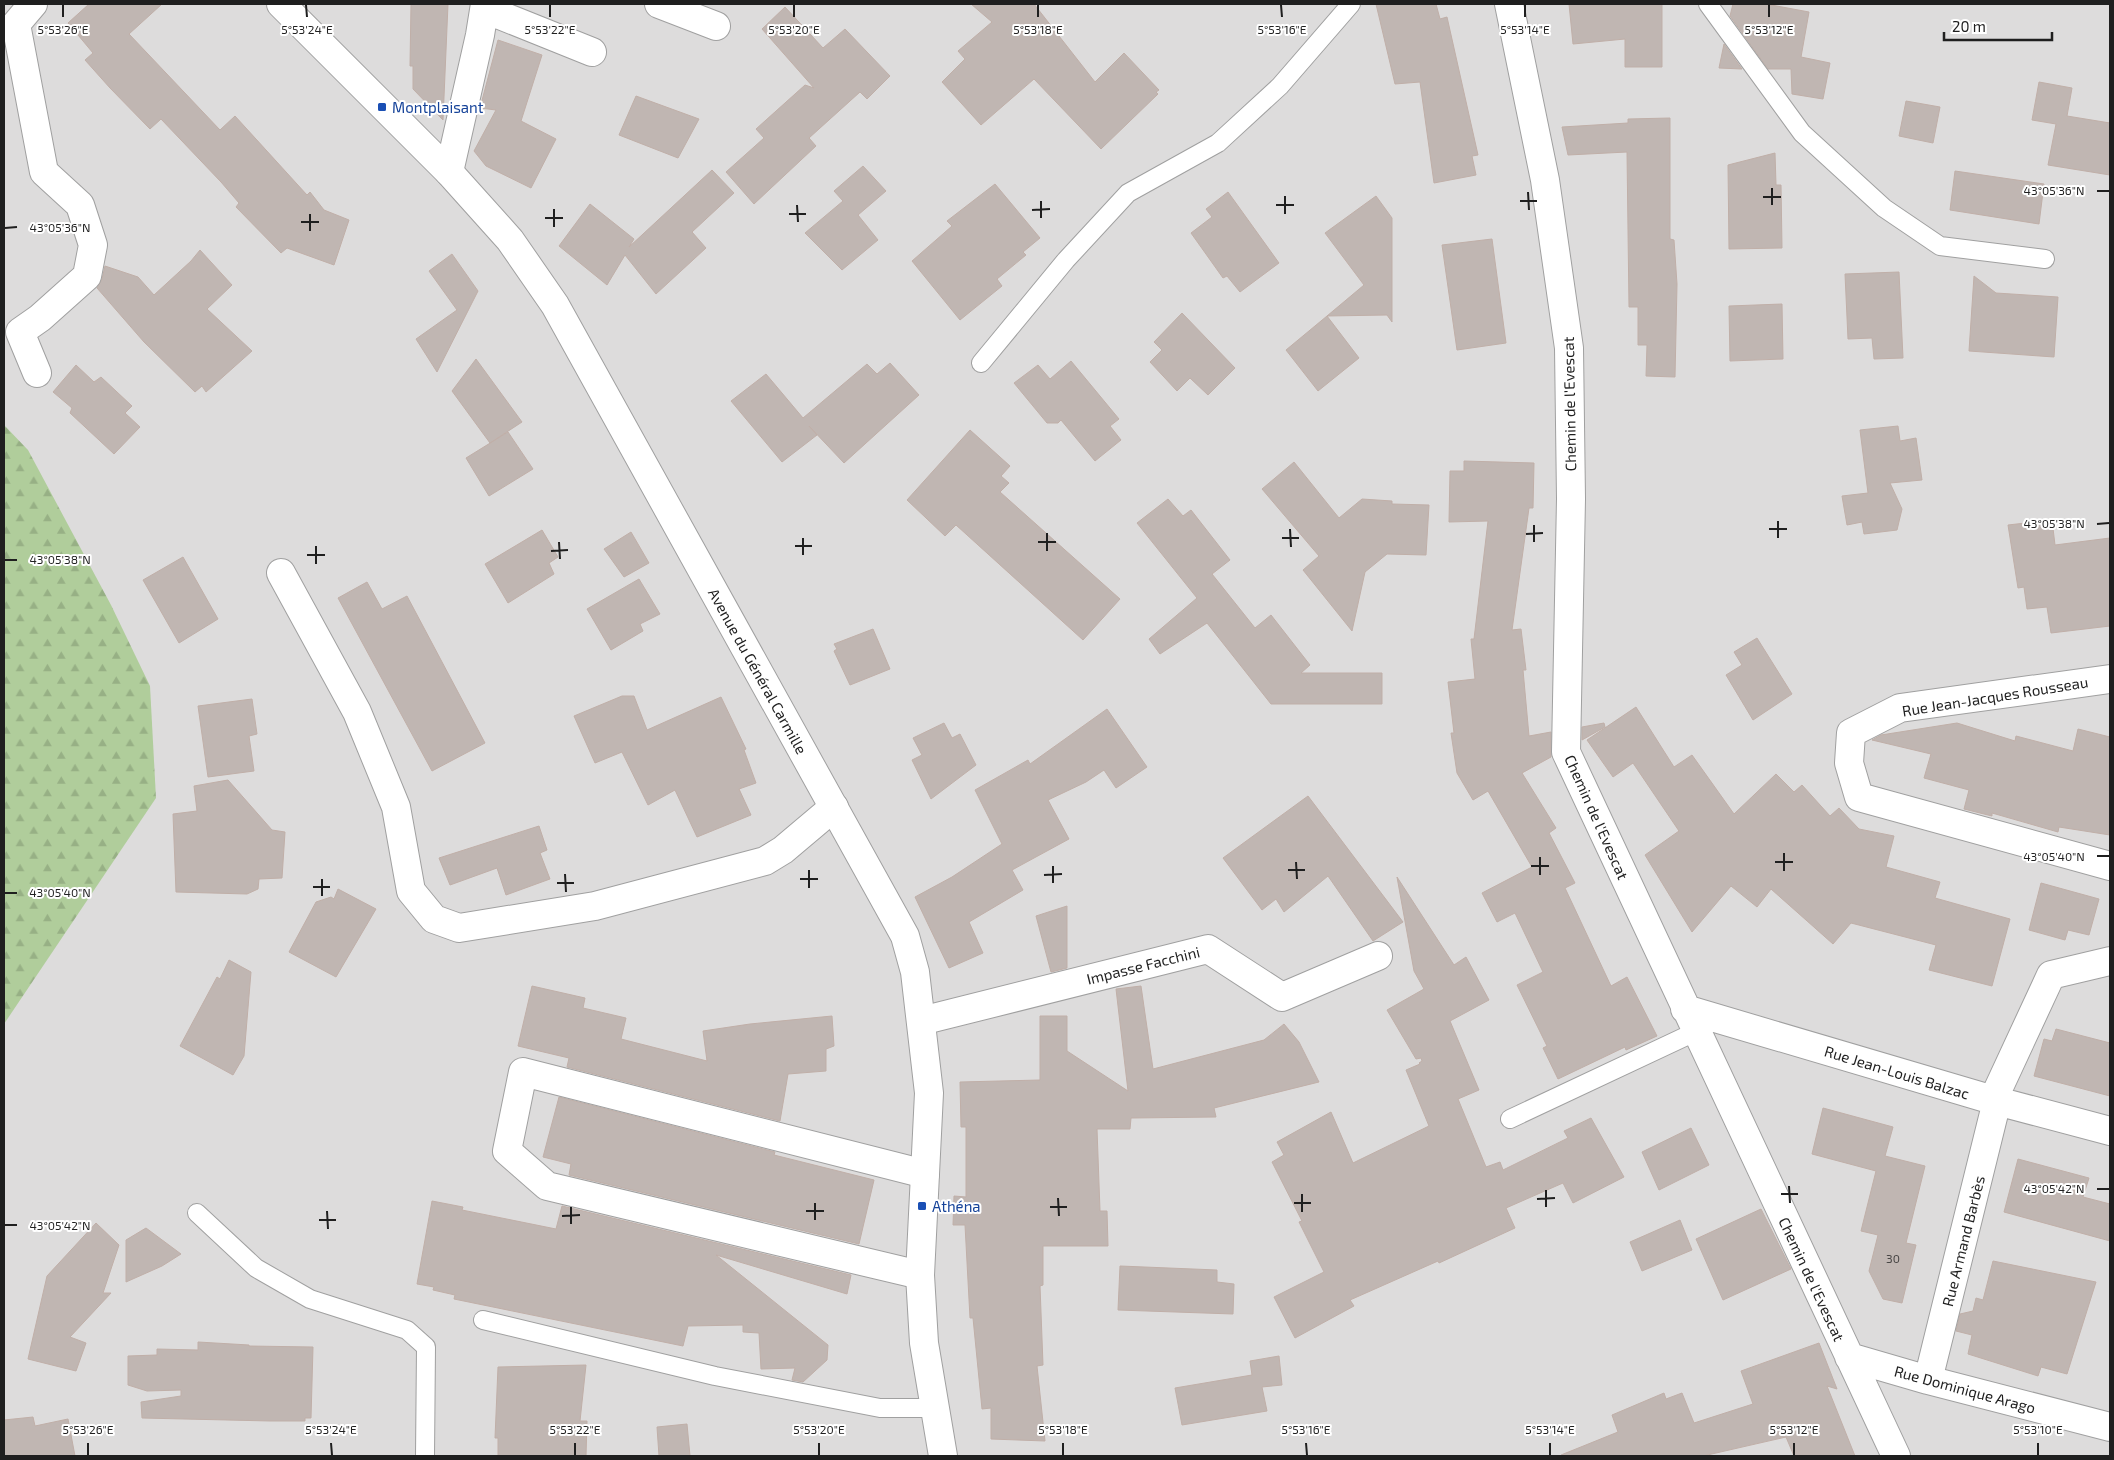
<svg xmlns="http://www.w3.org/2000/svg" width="2114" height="1460" font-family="'Exo 2',sans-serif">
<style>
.residential{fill:#dddcdc}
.forest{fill:url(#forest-firs)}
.building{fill:#c0b6b2;stroke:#c0afa8}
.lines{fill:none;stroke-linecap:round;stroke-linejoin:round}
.service-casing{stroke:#a0a0a0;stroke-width:20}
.minor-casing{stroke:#a0a0a0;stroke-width:30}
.tertiary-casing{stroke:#a0a0a0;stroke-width:30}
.service{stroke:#fff;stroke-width:18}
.minor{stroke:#fff;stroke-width:28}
.tertiary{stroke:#fff;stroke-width:28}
.ticks{fill:none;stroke:#1f1f1f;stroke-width:2}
.transit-dot{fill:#1a4fb4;stroke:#fff;stroke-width:2}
.labels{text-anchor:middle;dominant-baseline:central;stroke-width:4;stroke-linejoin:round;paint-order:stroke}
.number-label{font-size:12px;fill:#474544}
.transit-label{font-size:15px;fill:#164399;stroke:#fff;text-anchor:start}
.street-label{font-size:15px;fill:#1f1f1f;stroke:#fff}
.ticks-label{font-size:12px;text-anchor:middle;fill:#1f1f1f;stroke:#fff;stroke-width:4;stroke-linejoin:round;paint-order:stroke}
</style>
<defs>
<pattern id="forest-firs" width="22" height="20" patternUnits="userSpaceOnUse" patternTransform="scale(1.25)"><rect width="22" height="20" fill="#b0cd9b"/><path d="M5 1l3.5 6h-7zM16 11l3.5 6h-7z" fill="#97b085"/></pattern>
</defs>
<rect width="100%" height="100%" fill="#efeae5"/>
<path class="residential" d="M4 4H2110V1456H4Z"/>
<path class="forest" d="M4 425 28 450 111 605 150 686 156 798 4 1024Z"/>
<path class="building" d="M89 4H162L129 34 220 130 235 116 307 195 310 192 324 210 349 220 334 265 287 248 281 253 236 207 239 203 221 182 161 119 150 129 110 88 85 60 93 53 68 23Z
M411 4H448L443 120 413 89V66H410Z
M971 4H1034L1095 82 1124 53 1159 90 1156 92 1158 94 1101 149 1034 79 981 125 942 82 965 59 958 51 992 22Z
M1376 4H1436L1440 19 1447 17 1478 155 1472 156 1476 175 1434 183 1420 82 1395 84Z
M1569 4H1662V67H1625V39L1573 44Z
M1733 4H1766L1809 12 1801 57 1830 63 1823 99 1792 94 1791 69H1768L1730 16Z
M785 7 823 48 845 29 890 76 867 99 860 92 809 138 816 146 754 204 726 172 764 138 756 129 805 85 814 88 762 29Z
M498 40 542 55 521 121 556 139 531 188 486 166 474 151 496 110 480 108Z
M1724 44 1742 69 1719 68Z
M2039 82 2072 88 2067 116 2110 123V175L2048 165 2056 124 2032 120Z
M636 96 699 119 678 158 619 135Z
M1906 101 1940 107 1933 143 1899 136Z
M1670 118V239L1674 240 1677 284 1675 377 1646 376 1647 345H1638V307H1629L1627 152 1568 155 1562 127 1628 123V119Z
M1775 153 1776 185H1781L1782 248 1729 249 1728 165Z
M863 166 886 191 858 215 878 240 842 270 805 233 843 201 834 191Z
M712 170 734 193 692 232 706 248 656 294 625 255 607 285 559 246 590 204 634 239 629 247Z
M1955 171 2044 184 2039 224 1950 210Z
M995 184 1040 238 1023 252 1026 255 997 279 1002 286 960 320 912 261 952 226 947 221Z
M1228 192 1279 263 1240 292 1227 276 1223 278 1191 233 1212 217 1206 209Z
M1376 196 1392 218V322L1387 315 1327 316 1364 285 1325 233Z
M1492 239 1506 343 1457 350 1442 245Z
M200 250 232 285 207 309 252 351 206 392 202 386 195 392 144 342 97 288 102 279 105 266 138 277 154 295 191 261Z
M452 254 478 291 437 372 416 339 457 310 429 271Z
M1899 272 1903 358 1874 359 1872 338 1848 339 1845 274Z
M1974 276 1996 293 2058 297 2054 357 1969 351Z
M1782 304 1783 359 1730 361 1729 306Z
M1182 313 1235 368 1208 395 1190 378 1177 391 1150 362 1162 350 1154 342Z
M1327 316 1359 358 1318 391 1286 350Z
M476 359 522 422 490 443 452 391Z
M1071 361 1119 419 1110 426 1121 440 1095 461 1061 420 1058 423H1047L1014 383 1038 365 1050 379Z
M890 363 919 395 844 463 809 426 817 435 782 462 731 401 766 374 803 418 867 364 877 374Z
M76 365 94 382 101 377 132 406 125 413 140 427 114 454 70 413 72 408 53 392Z
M1898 426 1900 441 1916 438 1922 480 1890 483 1902 509 1897 530 1864 534 1862 522 1847 525 1842 496 1868 493 1860 430Z
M970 430 1010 466 1001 476 1009 483 1000 492 1120 599 1083 640 956 525 945 536 907 500Z
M508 432 533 469 489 496 466 458Z
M1464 461 1534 463 1533 508H1529L1512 630 1521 629 1526 670H1523L1529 736 1551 732V757L1522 773 1556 828 1549 833 1575 883 1565 888 1611 986 1627 977 1657 1036 1626 1050 1625 1047 1558 1079 1543 1048 1547 1046 1517 985 1543 972 1515 913 1497 922 1482 893 1532 867 1488 791 1473 800 1457 773 1451 733H1454L1448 682 1475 679 1471 639H1474L1488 521 1449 522 1450 471H1464Z
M1294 462 1339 518 1362 499 1392 501V504L1429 505 1426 555 1387 554 1365 572 1352 631 1303 570 1319 556 1262 489Z
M1168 499 1183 516 1191 510 1230 560 1212 574 1255 628 1271 615 1310 665 1301 673H1382V704H1271L1207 623 1160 654 1149 639 1197 598 1137 523Z
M2052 520 2055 545 2110 538V626L2051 633 2047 607 2027 609 2024 587 2018 588 2008 525Z
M542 530 558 557 549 563 554 574 508 603 485 564Z
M631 532 649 563 624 577 604 549Z
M183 557 218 619 179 643 143 580Z
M639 579 660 614 640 624 643 631 611 650 587 609Z
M367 582 382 609 407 596 485 743 432 771 338 598Z
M873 629 890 669 850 685 834 651 837 649 834 644Z
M1757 638 1792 694 1753 720 1726 675 1742 665 1734 652Z
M622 696H634L647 730 721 697 746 749 744 750 756 783 739 789 751 815 697 837 675 790 648 805 622 752 595 763 574 716Z
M252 699 257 734 249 736 254 771 208 777 198 706Z
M1636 707 1674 767 1692 755 1734 814 1776 774 1794 792 1802 785 1830 816 1839 808 1859 829 1894 836 1886 867 1940 882 1935 898 2010 919 1992 986 1929 970 1936 945 1851 923 1833 944 1771 889 1757 907 1731 886 1692 932 1645 855 1679 831 1633 763 1613 777 1587 740Z
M1107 709 1147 767 1116 788 1104 770 1086 782 1048 800 1069 839 1012 870 1023 890 969 922 983 953 949 968 915 897 952 877 1002 844 975 790 1028 760 1030 764Z
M944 723 952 738 960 734 976 765 931 799 912 760 922 755 913 738Z
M1604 723 1605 727 1582 740V727Z
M1957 723 2015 741 2016 736 2073 751 2078 729 2110 737V835L2059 827 2058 832 1992 813V816L1964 809 1969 790 1924 778 1931 754 1872 740 1881 735Z
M228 780 272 830 285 832 282 878 259 879 258 889 247 894 176 892 173 814 197 811 194 786Z
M1308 796 1403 922 1373 941 1328 876 1284 912 1276 899 1262 910 1223 858Z
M539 826 547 850 540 853 550 879 506 895 497 868 450 885 439 858Z
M1397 877 1454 965 1466 957 1489 1000 1450 1021 1479 1090 1458 1099 1486 1167 1500 1162 1503 1170 1568 1138 1564 1131 1591 1118 1624 1177 1573 1203 1563 1183 1506 1208 1515 1228 1439 1263 1438 1261 1350 1300 1354 1306 1295 1338 1274 1297 1324 1272 1299 1222 1302 1221 1272 1162 1284 1155 1277 1142 1331 1112 1353 1163 1429 1126 1406 1070 1420 1064 1419 1063 1422 1061 1421 1058 1416 1059 1387 1010 1424 989 1414 971Z
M2041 883 2099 899 2089 935 2068 930 2065 940 2029 930Z
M338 889 376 909 336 977 289 952 316 902 331 897 334 899Z
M1067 906V968L1051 972 1036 916Z
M229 960 251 972 244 1056 233 1075 180 1046 217 977 220 979Z
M532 986 585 998 583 1008 626 1018 621 1039 707 1061 703 1031 750 1024 832 1016 834 1046 826 1049V1071L788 1074 780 1121 567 1067 569 1058 518 1046Z
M1141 986 1153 1069 1264 1040 1284 1024 1299 1042 1319 1082 1214 1108 1216 1117 1131 1118 1130 1129H1097L1100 1211H1107L1108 1246H1043V1285L1040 1286 1043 1365 1037 1366 1045 1441 991 1439V1408L982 1409 973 1318H970L965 1225H953L954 1196 966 1197V1127H961L960 1082 1040 1080V1016H1067V1051L1128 1091 1116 989Z
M2056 1029 2110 1043V1096L2034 1076 2044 1039 2052 1041Z
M559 1097 775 1152 774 1155 874 1180 859 1244 569 1175 571 1164 543 1157Z
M1823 1108 1893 1127 1885 1156 1925 1166 1906 1243 1916 1245 1902 1303 1883 1299 1869 1271 1878 1235 1861 1231 1876 1171 1812 1154Z
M1691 1128 1709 1165 1659 1190 1642 1152Z
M2018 1159 2089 1178 2083 1197 2110 1204V1241L2004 1212Z
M432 1201 463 1207 462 1210 556 1229 562 1206 851 1275 847 1294 716 1255 828 1345 827 1360 803 1382 792 1380 795 1368 761 1369 759 1333 743 1332V1325L688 1326 683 1346 454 1299 455 1295 433 1290 434 1287 417 1284Z
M1761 1209 1791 1269 1723 1300 1696 1239Z
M1680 1220 1692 1250 1642 1271 1630 1242Z
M96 1223 119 1245 103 1293H111L70 1337 86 1343 76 1371 28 1359 47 1276Z
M146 1228 181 1254 162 1266 126 1282V1240Z
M1993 1261 2096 1282 2067 1374 2041 1367 2038 1376 1968 1354 1972 1335 1956 1331 1960 1314 1973 1311 1976 1298 1983 1300Z
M1120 1266 1217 1270V1282L1234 1284 1233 1314 1118 1310Z
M198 1342 249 1345V1346L313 1347 311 1418H305V1421H270L142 1418 141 1402 181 1396V1390L147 1391 128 1385V1356L157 1355V1349L198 1350Z
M1819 1343 1837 1389 1827 1386 1855 1456H1794L1786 1437 1703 1456H1561V1455L1618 1432 1612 1415 1664 1393 1666 1399 1682 1393 1694 1423 1753 1404 1741 1371Z
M1279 1356 1282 1385 1262 1387 1267 1411 1182 1425 1175 1388 1252 1375 1250 1361Z
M586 1365 580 1421H587L586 1456H498V1438H495L498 1367Z
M33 1417 35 1426 68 1419 75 1456H4V1420Z
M687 1424 690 1456H659L657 1427Z"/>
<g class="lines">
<g class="service-casing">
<path id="service" d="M1708 4 1802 133 1884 208 1940 246 2045 259
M981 363 1066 260 1128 193 1218 143 1280 86 1351 4
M1510 1119 1695 1032
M197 1213 256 1268 310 1299 407 1330 426 1347 425 1456
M483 1320 715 1376 880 1408H935"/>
</g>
<g class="minor-casing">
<path id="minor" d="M33 4 16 24 44 172 80 205 93 245 87 276 40 318 20 332 37 373
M659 4 716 26
M1509 4 1545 180 1569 348 1571 499 1566 752 1896 1456
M485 9 592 52
M449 172 480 35 485 4
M281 573 357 712 396 807 411 891 434 919 459 928 595 906 765 861 783 850 834 807
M2110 679 1900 708 1851 733 1849 763 1859 797 2110 866
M1685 1009 1993 1100 2110 1131
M921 1021 1208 949 1282 997 1378 956
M1993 1100 2051 975 2110 961
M920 1275 547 1186 507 1151 523 1072 925 1174
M1849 1357 1928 1380 2110 1427
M1928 1380 1997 1101"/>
</g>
<g class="tertiary-casing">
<path id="tertiary" d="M281 4 449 172 510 240 555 305 905 936 915 972 929 1093 920 1275 924 1343 943 1456"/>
</g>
<use href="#service" class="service"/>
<use href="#minor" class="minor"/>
<use href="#tertiary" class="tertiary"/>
</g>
<path class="ticks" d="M63 5V17M306 5 307 17M550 5V17M794 5V17M1038 5V17M1281 5 1282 17M1525 5V17M1769 5V17M1772 188V205M2097 191H2109M1528 192 1529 210M1285 196V214M1763 197H1781M1041 201V218M1520 201H1537M797 205 798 222M1276 205H1294M554 209V227M1032 210 1050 209M310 214V231M789 214H806M545 218H563M301 222H319M5 228 17 227M1778 521V538M2097 524 2109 523M1534 525V542M1290 529 1291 547M1769 529H1787M1047 533V551M1526 534 1543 533M803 538V555M1282 538H1299M559 542 560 559M1038 542H1056M316 546V564M795 546H812M551 551 568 550M307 555H325M5 560H17M1784 853V871M2097 856H2109M1540 857V875M1296 862 1297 879M1775 862H1793M1053 866V883M1531 866H1549M809 870V888M1288 870H1305M565 874 566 892M1044 875 1062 874M322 879V896M800 879H818M557 883H574M313 887H330M5 893H17M1789 1186 1790 1203M2097 1189H2109M1546 1190V1207M1302 1194V1212M1781 1194H1798M1058 1198 1059 1216M1537 1199 1555 1198M815 1203V1220M1294 1203H1311M571 1207V1224M1050 1207H1067M327 1211 328 1229M806 1211H824M562 1216 580 1215M319 1220H336M5 1225H17M88 1443V1455M331 1443 332 1455M575 1443V1455M819 1443V1455M1063 1443V1455M1306 1443 1307 1455M1550 1443V1455M1794 1443V1455M2038 1443V1455"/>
<g class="transit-dot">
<rect x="377" y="102" width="10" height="10" rx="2.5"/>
<rect x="917" y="1201" width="10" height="10" rx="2.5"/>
</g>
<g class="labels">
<g class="number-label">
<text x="1893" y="1258">30</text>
</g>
<g class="transit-label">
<text x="392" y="107">Montplaisant</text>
<text x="932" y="1206">Athéna</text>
</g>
<g class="street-label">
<text transform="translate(1569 404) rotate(-91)">Chemin de l'Evescat</text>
<text transform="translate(758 671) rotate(61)">Avenue du Général Carmille</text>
<text transform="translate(1995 696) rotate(-9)">Rue Jean-Jacques Rousseau</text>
<text transform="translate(1597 817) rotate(66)">Chemin de l'Evescat</text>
<text transform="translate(1143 965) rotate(-14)">Impasse Facchini</text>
<text transform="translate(1897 1072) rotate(17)">Rue Jean-Louis Balzac</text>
<text transform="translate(1963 1241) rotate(-76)">Rue Armand Barbès</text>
<text transform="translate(1812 1279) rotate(65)">Chemin de l'Evescat</text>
<text transform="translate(1965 1389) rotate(15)">Rue Dominique Arago</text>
</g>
</g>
<g class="ticks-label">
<text x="63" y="34">5°53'26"E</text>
<text x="307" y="34">5°53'24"E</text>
<text x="550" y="34">5°53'22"E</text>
<text x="794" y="34">5°53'20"E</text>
<text x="1038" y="34">5°53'18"E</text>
<text x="1282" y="34">5°53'16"E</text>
<text x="1525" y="34">5°53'14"E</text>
<text x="1769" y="34">5°53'12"E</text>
<text x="2054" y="195">43°05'36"N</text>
<text x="60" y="232">43°05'36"N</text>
<text x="2054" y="528">43°05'38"N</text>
<text x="60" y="564">43°05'38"N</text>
<text x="2054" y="861">43°05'40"N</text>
<text x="60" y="897">43°05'40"N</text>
<text x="2054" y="1193">43°05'42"N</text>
<text x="60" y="1230">43°05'42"N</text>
<text x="88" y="1434">5°53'26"E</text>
<text x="331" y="1434">5°53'24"E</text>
<text x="575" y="1434">5°53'22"E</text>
<text x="819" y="1434">5°53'20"E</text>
<text x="1063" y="1434">5°53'18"E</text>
<text x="1306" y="1434">5°53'16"E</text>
<text x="1550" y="1434">5°53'14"E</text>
<text x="1794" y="1434">5°53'12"E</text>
<text x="2038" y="1434">5°53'10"E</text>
</g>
<rect width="2114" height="1460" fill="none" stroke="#1f1f1f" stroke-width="10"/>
<path d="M1944 32v8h108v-8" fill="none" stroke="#1f1f1f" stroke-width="2.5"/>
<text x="1952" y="32" font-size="15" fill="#1f1f1f" stroke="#ffffff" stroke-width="4" paint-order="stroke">20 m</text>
</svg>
